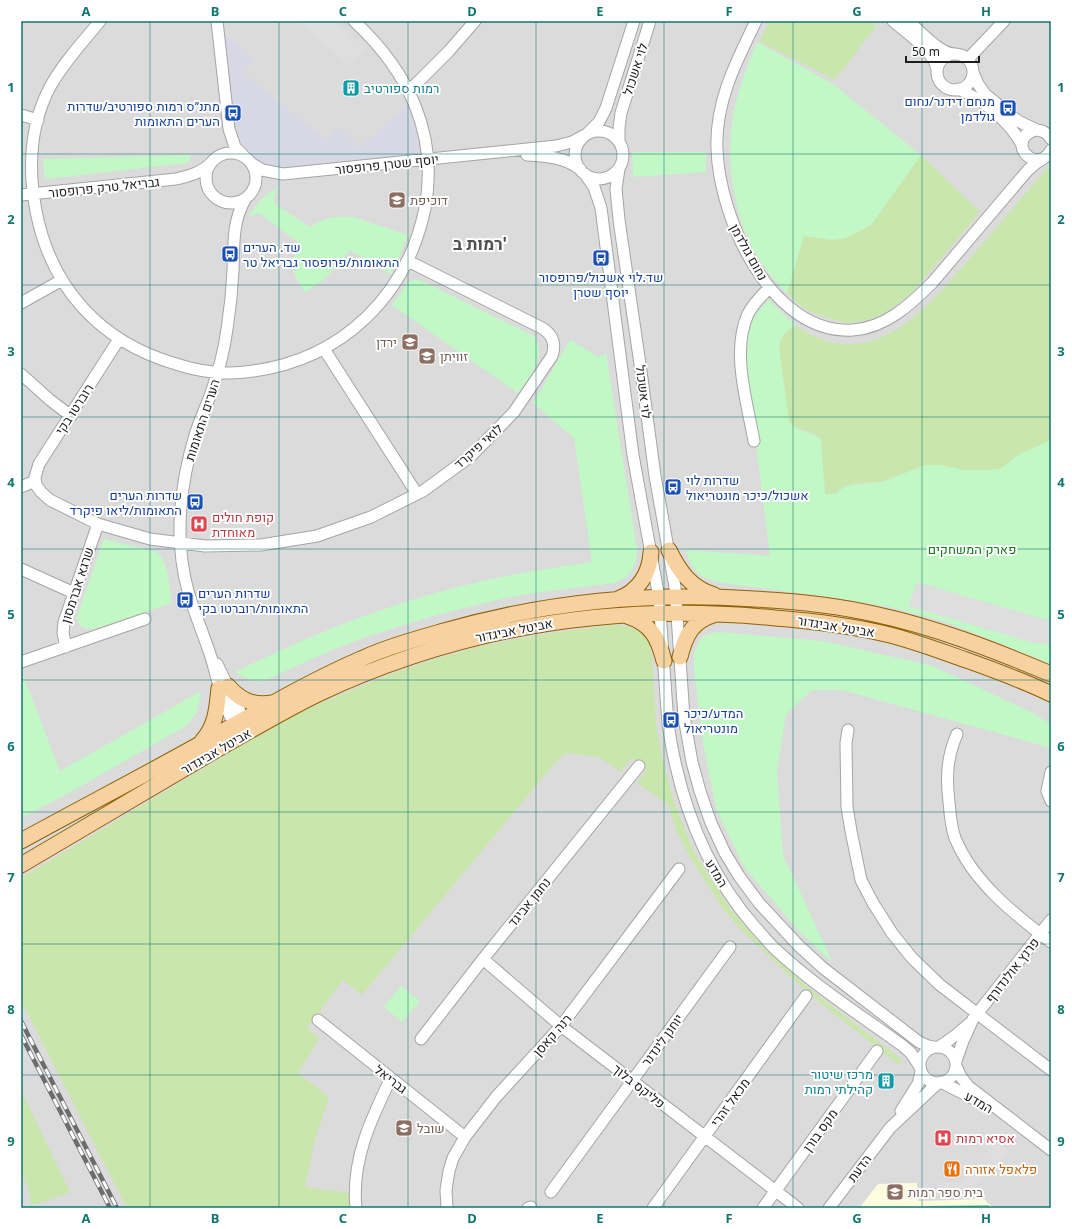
<svg xmlns="http://www.w3.org/2000/svg" width="1072" height="1229" font-family="'Noto Sans',Heebo,sans-serif">
<style>
.residential{fill:#dcdbdb}
.education{fill:#fdfdde}
.grass{fill:#c9e6ac}
.park{fill:#c2f7c6}
.pitch{fill:#85dab9}
.parking{fill:#dedede}
.plaza{fill:#d8d8e4}
.lines{fill:none;stroke-linecap:round;stroke-linejoin:round}
.minor-casing{stroke:#a5a5a5;stroke-width:13}
.major-casing{stroke:#906207;stroke-width:17}
.minor{stroke:#fff;stroke-width:11}
.major{stroke:#f7d1a0;stroke-width:15}
.rail-casing{stroke:#6c6c6c;stroke-width:4.5}
.rail{stroke:#fff;stroke-width:3;stroke-dasharray:9;stroke-linecap:butt}
.grid{fill:none;stroke:#0f766e;stroke-width:1;stroke-opacity:0.55}
.labels{text-anchor:middle;dominant-baseline:central;stroke-width:4;stroke-linejoin:round;paint-order:stroke}
.street-label{font-size:13px;fill:#1e1e1e;stroke:#fff}
.culture-label{font-size:13px;fill:#0d838f;stroke:#fff;text-anchor:start}
.transit-label{font-size:13px;fill:#164399;stroke:#fff;text-anchor:start}
.education-label{font-size:13px;fill:#785e54;stroke:#fff;text-anchor:start}
.health-label{font-size:13px;fill:#be3a42;stroke:#fff;text-anchor:start}
.park-label{font-size:13px;fill:#117719;stroke:#fff}
.food-label{font-size:13px;fill:#c56008;stroke:#fff;text-anchor:start}
.district-label{font-size:17px;font-weight:bold;fill:#515151;stroke:#fff}
.neatline{fill:none;stroke:#0f766e;stroke-width:1.5}
.grid-label{font-size:13px;text-anchor:middle;font-weight:bold;fill:#0f766e}
</style>
<rect width="100%" height="100%" fill="#eeebe4"/>
<path class="residential" d="M21 21H1051V1208H21Z"/>
<path class="education" d="M917 1183 918 1201 984 1199 993 1208H864L861 1206 878 1184Z"/>
<path class="grass" d="M770 21H870L876 26 835 80 759 41Z
M921 155 980 212 911 294 888 311 869 320 847 323 827 318 804 309 787 293 804 236 832 240 846 238 871 225Z
M1051 167V440L1015 457 1008 464 1000 469 988 470H963L941 465H925L885 481 859 483 839 490 835 494H825L821 439 811 432 792 426 789 421 779 348C781 337 785 329 796 326 807 332 817 339 830 342 891 356 935 298 971 257 996 228 1021 199 1046 169Z
M611 625H620L638 630 645 635 649 642 652 655 656 725 662 757 674 802 694 852 732 911 765 949 810 989 902 1060 899 1065 808 993 742 931 721 906 689 856 675 828 669 805 637 783 647 769 631 758 621 772 599 757 566 753 554 764 362 995 343 980 307 1028 319 1039 298 1073 329 1097 314 1143 305 1187 351 1193 352 1208H127L21 1001V878L237 748 299 712 396 672 438 658 486 645 544 634Z
M21 1090 70 1192 31 1206 29 1189 21 1172Z"/>
<path class="park" d="M757 42 833 84 921 155 871 225 846 238 832 240 804 236 787 293C777 283 768 273 760 261 732 218 723 151 736 102 741 82 749 62 757 42Z
M632 152H706V172L633 177Z
M190 155V160L187 163 45 179 43 159Z
M278 188 274 198 275 204 310 227C324 217 336 216 353 217L408 235 391 275 350 250C337 267 324 282 305 292 293 276 288 262 300 244L259 213 248 217C257 204 264 194 278 188Z
M413 280H420L534 336C548 357 530 376 518 393L392 305 408 282Z
M769 300 796 326C785 329 781 337 779 348L789 421C796 432 811 431 821 439L825 494H835L846 486 885 481 925 465H941L963 470H988L1000 469 1020 454 1051 440V664L946 622 890 607 835 598 716 582C697 576 691 569 686 550L770 556 746 364C746 348 747 326 758 312 761 308 765 304 769 300Z
M570 340 599 357 606 353 637 550C637 567 630 578 614 583L535 593 501 599 433 616 366 637 334 649 266 680C254 682 245 679 235 672 313 633 393 602 478 582 516 573 554 568 592 562L574 438 533 403Z
M104 539 157 552C169 562 169 587 172 603L94 629C85 629 77 627 77 616Z
M718 632 824 641 933 666 1033 713 1051 724V748L842 690H812L786 714 777 771 783 855 833 963 798 930 751 875 742 863 716 808 703 742 694 671V654L698 643 703 636Z
M21 670 60 771 201 691 197 713 186 726 76 789 21 818Z
M401 986 420 1001 402 1022 384 1007Z"/>
<path class="pitch" d="M989 1205V1208H927V1206Z"/>
<path class="parking" d="M297 21H335L366 49 349 65Z
M917 582 1040 618 1051 620V645L1034 643 908 606Z
M997 1141 1009 1151 972 1189 948 1194 938 1189V1182H962Z"/>
<path class="plaza" d="M218 31 240 45 253 59 243 73 327 140 338 127 349 135 359 148 413 100 428 160 265 171 232 141Z"/>
<g class="lines">
<g class="minor-casing">
<path id="minor" d="M100 21C83 42 63 63 50 87 30 125 28 169 36 211 51 288 100 342 176 364 200 372 228 375 253 371 342 359 407 296 425 208 439 134 408 71 354 21
M217 21 229 129 235 147 243 155
M756 21C736 62 715 102 717 149 719 218 771 335 853 330 885 328 910 305 932 283L1028 170 1036 163 1044 158
M893 21C907 33 933 50 937 69
M908 21C920 31 939 53 954 54
M937 72a18 18 0 1 1 36 0a18 18 0 1 1-36 0Z
M968 59 1004 21
M973 72 978 84 985 94 1018 121 1037 130
M958 89C981 98 1011 123 1022 145
M409 91 449 51 475 21
M21 115 38 120
M575 155a24 24 0 1 1 48 0a24 24 0 1 1-48 0Z
M588 133 599 122 606 108 634 21
M1051 139C1048 134 1043 130 1036 130 1032 131 1028 133 1025 136 1013 153 1040 171 1051 150
M619 140V128L621 113 650 21
M206 178a25 25 0 1 1 50 0a25 25 0 1 1-50 0Z
M527 155C546 156 564 157 580 169
M251 163 262 170 283 174 556 146 572 142 585 135
M619 169 616 189 619 220 641 371 655 476 675 587 684 717 692 762 700 791 711 823 725 853 739 876 759 903 798 945 823 968 919 1042 928 1046 933 1047
M585 174 594 187 601 208 633 455 659 598 668 724C679 800 704 869 755 927 761 933 767 941 773 947 813 985 859 1014 903 1046L911 1053 920 1067
M21 195 176 179C189 176 201 173 211 163
M21 303 62 280
M119 339 39 464 35 477 36 485 41 492 50 500 98 524 150 539 205 546 261 545 317 536 371 517 423 491 471 456 514 412 552 356C556 344 553 335 542 328L408 261
M324 349 417 494
M21 374 50 400 71 416
M754 441C747 402 731 351 748 314 753 304 761 296 769 288
M21 487 35 481
M21 569 74 593
M66 647 63 633 64 622 98 524
M21 662 145 619
M217 664 244 720 245 727
M240 729C223 715 217 674 210 654 203 633 194 612 188 591 174 540 180 485 195 435 199 422 205 409 210 396 218 374 224 352 227 329 230 310 232 291 233 271 234 245 232 221 246 198
M848 730 846 743 847 807 851 831 861 880 873 903 892 933 912 958 940 985 1051 1070
M957 734C947 757 946 777 949 802 950 814 951 827 955 838 973 882 1014 914 1051 942
M1051 772 1047 791 1051 801
M483 959 561 1026 798 1208
M318 1020 465 1137
M421 1039 483 959 639 766
M939 1047 956 1035 969 1024
M920 1065a18 18 0 1 1 36 0a18 18 0 1 1-36 0Z
M956 1061 963 1041 973 1019 1051 920
M956 1066 961 1077 968 1086 1051 1150
M941 1082 978 1101
M901 1111 918 1084 921 1072
M551 1192 730 947
M356 1208C351 1161 371 1119 391 1078
M447 1208 446 1190 449 1171 453 1158 465 1137 496 1097 561 1026 679 869
M528 1208 531 1207
M653 1208 806 996
M763 1208 877 1051
M829 1208 890 1128 938 1083"/>
</g>
<g class="major-casing">
<path id="major" d="M669 550C679 571 691 588 714 595
M618 599C639 591 650 573 651 552
M627 616C651 624 658 637 664 661
M680 657C685 637 692 621 713 615
M228 686C240 700 253 706 272 703
M202 741C216 726 217 708 219 688
M21 841C81 808 141 777 200 744 253 715 305 683 361 659 387 647 416 639 444 631 545 602 650 592 754 599 795 601 835 605 874 614 935 627 994 650 1051 674
M21 865C86 827 151 788 216 750 250 731 283 711 318 694 463 626 616 602 775 618 814 621 853 626 890 635 917 642 943 652 969 661 997 671 1024 681 1051 694"/>
</g>
<use href="#minor" class="minor"/>
<use href="#major" class="major"/>
<g class="rail-casing">
<path id="rail" d="M21 1021 117 1208
M21 1035 110 1208"/>
</g>
<use href="#rail" class="rail"/>
</g>
<path class="grid" d="M150 21V1208M279 21V1208M408 21V1208M536 21V1208M664 21V1208M793 21V1208M922 21V1208M21 154H1051M21 285H1051M21 417H1051M21 549H1051M21 680H1051M21 812H1051M21 944H1051M21 1075H1051"/>
<defs>
<g id="building-square" transform="scale(0.9)"><rect x="-9" y="-9" width="18" height="18" rx="4" fill="#0f9aa8" stroke="#fff"/><path d="M-4-6H4V6H1V3H-1V6H-4ZM-2.5-4.3h1.7v1.8h-1.7ZM.8-4.3h1.7v1.8H.8ZM-2.5-1h1.7V.8h-1.7ZM.8-1h1.7V.8H.8Z" fill="#fff"/></g>
<g id="bus-square" transform="scale(0.9)"><rect x="-9" y="-9" width="18" height="18" rx="4" fill="#1a4fb4" stroke="#fff"/><path d="M-5-6H5V4H4V6H2V4H-2V6H-4V4H-5ZM-3.5-4V0h7V-4ZM-3.5 1.2v1.5H-2V1.2ZM2 1.2v1.5H3.5V1.2Z" fill="#fff"/></g>
<g id="school-square" transform="scale(0.9)"><rect x="-9" y="-9" width="18" height="18" rx="4" fill="#8d6e63" stroke="#fff"/><path d="M0-5L7-2L0 1L-7-2ZM-4 1L0 2.5L4 1V4Q0 6-4 4Z" fill="#fff"/></g>
<g id="hospital-square" transform="scale(0.9)"><rect x="-9" y="-9" width="18" height="18" rx="4" fill="#e0444e" stroke="#fff"/><path d="M-5-5h3v3.5h4V-5h3V5h-3V1.5h-4V5h-3Z" fill="#fff"/></g>
<g id="restaurant-square" transform="scale(0.9)"><rect x="-9" y="-9" width="18" height="18" rx="4" fill="#e8710a" stroke="#fff"/><path d="M-5-6h1v4h1v-4h1v4h1v-4h1v5L-1.5 .5V6h-2V.5L-5-1ZM5-6V6H3V1.5H1.5Q1.5-4 5-6Z" fill="#fff"/></g>
</defs>
<g fill-rule="evenodd">
<use href="#building-square" x="351" y="88"/>
<use href="#bus-square" x="1008" y="108"/>
<use href="#bus-square" x="233" y="113"/>
<use href="#school-square" x="397" y="200"/>
<use href="#bus-square" x="230" y="254"/>
<use href="#bus-square" x="601" y="258"/>
<use href="#school-square" x="410" y="342"/>
<use href="#school-square" x="427" y="356"/>
<use href="#bus-square" x="673" y="487"/>
<use href="#bus-square" x="195" y="502"/>
<use href="#hospital-square" x="199" y="524"/>
<use href="#bus-square" x="185" y="600"/>
<use href="#bus-square" x="671" y="720"/>
<use href="#building-square" x="886" y="1081"/>
<use href="#school-square" x="404" y="1128"/>
<use href="#hospital-square" x="943" y="1138"/>
<use href="#restaurant-square" x="952" y="1169"/>
<use href="#school-square" x="895" y="1192"/>
</g>
<g class="labels">
<g class="street-label">
<text transform="translate(635 69) rotate(-72)">לוי אשכול</text>
<text transform="translate(387 164) rotate(-6)">יוסף שטרן פרופסור</text>
<text transform="translate(104 187) rotate(-6)">גבריאל טרק פרופסור</text>
<text transform="translate(749 252) rotate(61)">נחום גולדמן</text>
<text transform="translate(644 392) rotate(83)">לוי אשכול</text>
<text transform="translate(74 409) rotate(-57)">רוברטו בקי</text>
<text transform="translate(202 420) rotate(-72)">הערים התאומות</text>
<text transform="translate(478 446) rotate(-42)">לואי פיקרד</text>
<text transform="translate(77 585) rotate(-72)">שרגא אברמסון</text>
<text transform="translate(836 626) rotate(9)">אביטל אביגדור</text>
<text transform="translate(514 630) rotate(-11)">אביטל אביגדור</text>
<text transform="translate(216 751) rotate(-30)">אביטל אביגדור</text>
<text transform="translate(717 873) rotate(59)">המדע</text>
<text transform="translate(529 902) rotate(-51)">נחמן אביגד</text>
<text transform="translate(1012 970) rotate(-52)">פרנץ אולנדורף</text>
<text transform="translate(552 1035) rotate(-49)">רנה קאסן</text>
<text transform="translate(662 1040) rotate(-54)">יוחנן לינדנר</text>
<text transform="translate(391 1079) rotate(38)">גבריאל</text>
<text transform="translate(639 1086) rotate(38)">פליקס בלוך</text>
<text transform="translate(730 1102) rotate(-54)">מכאל זהרי</text>
<text transform="translate(979 1102) rotate(30)">המדע</text>
<text transform="translate(820 1130) rotate(-54)">מקס בורן</text>
<text transform="translate(859 1168) rotate(-53)">הדעת</text>
</g>
<g class="culture-label">
<text x="364" y="88">רמות ספורטיב</text>
<text x="873" y="1074" text-anchor="end">מרכז שיטור<tspan x="873" dy="15">קהילתי רמות</tspan></text>
</g>
<g class="transit-label">
<text x="995" y="101" text-anchor="end">מנחם דידנר/נחום<tspan x="995" dy="15">גולדמן</tspan></text>
<text x="220" y="106" text-anchor="end">מתנ״ס רמות ספורטיב/שדרות<tspan x="220" dy="15">הערים התאומות</tspan></text>
<text x="243" y="247">שד. הערים<tspan x="243" dy="15">התאומות/פרופסור גבריאל טר</tspan></text>
<text x="601" y="277" text-anchor="middle">שד.לוי אשכול/פרופסור<tspan x="601" dy="15">יוסף שטרן</tspan></text>
<text x="686" y="480">שדרות לוי<tspan x="686" dy="15">אשכול/כיכר מונטריאול</tspan></text>
<text x="182" y="495" text-anchor="end">שדרות הערים<tspan x="182" dy="15">התאומות/ליאו פיקרד</tspan></text>
<text x="198" y="593">שדרות הערים<tspan x="198" dy="15">התאומות/רוברטו בקי</tspan></text>
<text x="684" y="713">המדע/כיכר<tspan x="684" dy="15">מונטריאול</tspan></text>
</g>
<g class="education-label">
<text x="410" y="200">דוכיפת</text>
<text x="397" y="342" text-anchor="end">ירדן</text>
<text x="440" y="356">זוויתן</text>
<text x="417" y="1128">שובל</text>
<text x="908" y="1192">בית ספר רמות</text>
</g>
<g class="health-label">
<text x="212" y="517">קופת חולים<tspan x="212" dy="15">מאוחדת</tspan></text>
<text x="956" y="1138">אסיא רמות</text>
</g>
<g class="park-label">
<text x="972" y="549">פארק המשחקים</text>
</g>
<g class="food-label">
<text x="965" y="1169">פלאפל אזורה</text>
</g>
<g class="district-label">
<text x="480" y="243">רמות ב'</text>
</g>
</g>
<rect width="1072" height="1229" fill="none" stroke="#ffffff" stroke-width="44"/>
<path d="M906 56v6h73v-6" fill="none" stroke="#1e1e1e" stroke-width="2"/>
<text x="912" y="56" font-size="12" fill="#1e1e1e" stroke="#ffffff" stroke-width="3" paint-order="stroke">50 m</text>
<rect x="22" y="22" width="1028" height="1185" class="neatline"/>
<g class="grid-label">
<text x="86" y="16">A</text>
<text x="215" y="16">B</text>
<text x="343" y="16">C</text>
<text x="472" y="16">D</text>
<text x="600" y="16">E</text>
<text x="729" y="16">F</text>
<text x="857" y="16">G</text>
<text x="986" y="16">H</text>
<text x="11" y="92">1</text>
<text x="1061" y="92">1</text>
<text x="11" y="224">2</text>
<text x="1061" y="224">2</text>
<text x="11" y="356">3</text>
<text x="1061" y="356">3</text>
<text x="11" y="487">4</text>
<text x="1061" y="487">4</text>
<text x="11" y="619">5</text>
<text x="1061" y="619">5</text>
<text x="11" y="751">6</text>
<text x="1061" y="751">6</text>
<text x="11" y="882">7</text>
<text x="1061" y="882">7</text>
<text x="11" y="1014">8</text>
<text x="1061" y="1014">8</text>
<text x="11" y="1146">9</text>
<text x="1061" y="1146">9</text>
<text x="86" y="1223">A</text>
<text x="215" y="1223">B</text>
<text x="343" y="1223">C</text>
<text x="472" y="1223">D</text>
<text x="600" y="1223">E</text>
<text x="729" y="1223">F</text>
<text x="857" y="1223">G</text>
<text x="986" y="1223">H</text>
</g>
</svg>
